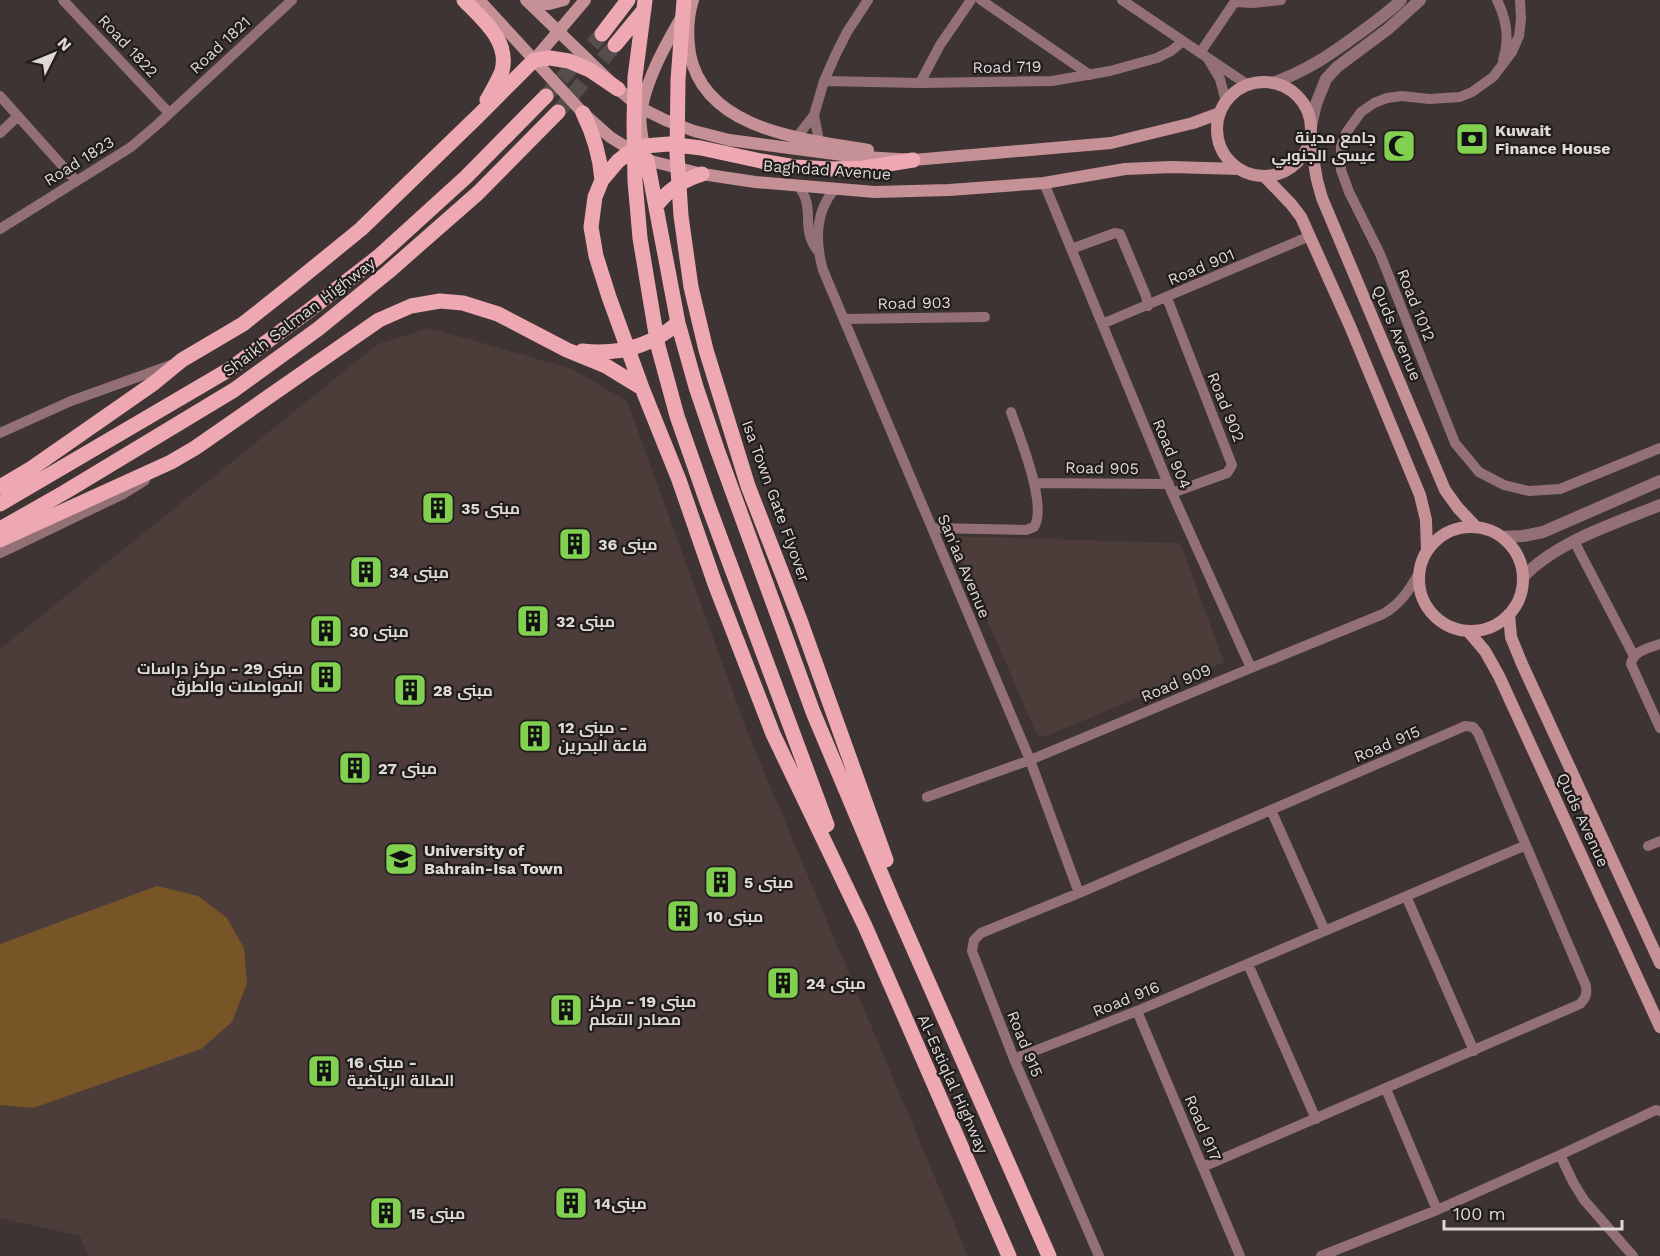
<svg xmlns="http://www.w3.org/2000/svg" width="1660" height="1256" font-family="'Work Sans',Cairo,sans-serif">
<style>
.built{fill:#4d3d3a}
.green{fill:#775527}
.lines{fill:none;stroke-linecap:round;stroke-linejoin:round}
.primary-tunnel{stroke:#554d4c;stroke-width:15;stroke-dasharray:15 8;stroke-linecap:butt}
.minor{stroke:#937075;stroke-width:10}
.tertiary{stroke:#937075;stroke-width:12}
.secondary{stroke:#c69097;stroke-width:12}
.primary{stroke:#eea8b2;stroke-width:15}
.labels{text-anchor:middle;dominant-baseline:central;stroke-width:4.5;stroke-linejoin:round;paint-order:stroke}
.street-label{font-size:16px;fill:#ded8d7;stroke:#211d1c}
.poi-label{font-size:16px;font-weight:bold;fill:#ded8d7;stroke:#211d1c;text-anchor:start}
</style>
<rect width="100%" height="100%" fill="#3d3433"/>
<path class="built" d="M430 328 572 369 627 401 747 731 968 1256H88L80 1236 0 1218V649L378 344Z
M951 536 1180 543 1224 662 1044 737 1037 735Z"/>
<path class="green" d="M157 886 198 896 227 918 244 948 247 983 232 1022 201 1049 33 1108 0 1105V944Z"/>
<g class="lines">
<path class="primary-tunnel" d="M546 96 602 34
M558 112 615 45"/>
<path class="minor" d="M63 0 169 113
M981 0 1090 75
M1122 0 1248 85
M1497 0C1507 20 1510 39 1503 60
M1520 0 1521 19 1519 36 1512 52 1493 77 1472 92 1460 97 1429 99 1402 96 1387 98 1374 103 1361 112 1346 133 1341 146V170L1349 192 1380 254 1455 443 1479 472 1504 485 1529 491 1560 489 1660 448
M1235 2 1253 3 1281 0
M1200 53 1236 0
M1208 59 1220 79 1226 102
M824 81 920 83 1052 81 1110 71 1157 58 1171 51 1183 41
M920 83 940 45 971 0
M0 96 76 181
M814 115 819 141
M0 133 18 116
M797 137 814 115 824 81 835 56 847 32 868 0
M1044 183 1172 493 1251 668
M798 186C817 208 799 228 818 251
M835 189C815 211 815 242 823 270L1030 760 1079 893
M0 229 131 147 158 124 292 0
M1071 249 1115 233 1120 234 1146 296 1148 306
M1167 298 1232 465 1227 473 1172 493
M844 319 985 317
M1102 324 1310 236
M0 433 71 401 171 365
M1035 483 1169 484
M932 528 1026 530 1034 527C1048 505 1019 436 1011 412
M1574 541 1634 656
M1660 644C1649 648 1633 651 1631 664L1660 728
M927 797 1030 760 1251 668 1383 614C1401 604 1409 590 1419 573
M1271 810 1325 931
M1648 846 1660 841
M1406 896 1474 1051
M1248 964 1316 1119
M1137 1011 1240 1256
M1014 1059 1137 1011 1526 845
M1386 1089 1437 1210
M1560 1155 1573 1182 1584 1200 1633 1256
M1099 1256 1014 1059 972 951 974 940 981 933 1079 893 1465 726 1473 727 1478 733 1586 986C1587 994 1586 998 1580 1004L1203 1167
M1321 1256 1437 1210 1560 1155 1656 1110 1660 1111"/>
<path class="tertiary" d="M1273 83C1306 71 1330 55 1357 35 1372 24 1388 13 1401 0
M1311 126 1316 104 1326 79 1337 67 1388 29 1420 0
M1502 537 1523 536 1543 532 1660 481
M0 552 123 493 144 480
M1523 577C1557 541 1614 524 1660 505"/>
<path class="secondary" d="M479 0 583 113 610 137 647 160 702 174 755 182 875 192 949 190 1044 183 1125 169 1171 167 1240 169
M526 0 618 89 641 108 665 120 694 131 729 140 850 156 913 160 1111 143 1193 123 1220 113
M693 0C687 19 687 35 690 54 705 131 805 139 868 150
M530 4H549L564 0
M534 60 585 0
M1217 129a47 47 0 1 1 94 0a47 47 0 1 1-94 0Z
M1310 140 1317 180 1322 198 1445 490 1458 508 1476 527
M645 153C643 138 638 122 642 107 648 76 665 46 681 18
M1264 176 1291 204 1301 217 1350 326 1420 495 1426 520 1427 551
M1419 579a52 52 0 1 1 104 0a52 52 0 1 1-104 0Z
M1509 614 1511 637 1522 664 1660 963
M1468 631 1485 651 1499 676 1660 1027"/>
<path class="primary" d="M464 0C482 19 510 41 502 71 498 81 492 91 487 100
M645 0 635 77 634 125 635 181 640 238 658 346 677 416 707 502 827 825
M684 0 678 80 677 154 681 216 691 287 706 350 748 486 800 620 886 860
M602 34 628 0
M615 45 644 10
M583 113C594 135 600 156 602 180
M647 160 678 323 696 387 717 449 813 712 893 902 1049 1256
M913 160 864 168 829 169 795 167 761 161 701 148 669 144 644 146 631 151 618 161 602 180 595 197 591 227 596 256 609 297 642 388 679 480 715 584 773 734 865 926 1009 1256
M656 206C669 189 683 180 702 174
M582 351C618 355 650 347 678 323
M0 487 32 468 154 383 182 360 243 324 291 286 361 229 478 116 534 60 550 58 569 61 590 70 618 89
M0 504 230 369 307 312 378 257 466 177 546 96
M0 529 65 492 234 390 318 329 388 272 478 193 558 112
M0 540 171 462 195 448 379 320 411 306 440 301 463 303 498 314 567 350 606 366 642 388"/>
</g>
<defs>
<g id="bank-square" transform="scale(1.725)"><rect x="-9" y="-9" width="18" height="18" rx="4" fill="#81d050" stroke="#211d1c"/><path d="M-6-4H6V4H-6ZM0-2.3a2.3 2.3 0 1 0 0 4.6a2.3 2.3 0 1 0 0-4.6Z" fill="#111"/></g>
<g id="mosque-square" transform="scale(1.725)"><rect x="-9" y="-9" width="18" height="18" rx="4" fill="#81d050" stroke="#211d1c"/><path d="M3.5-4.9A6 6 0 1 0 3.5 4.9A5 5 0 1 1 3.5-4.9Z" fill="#111"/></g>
<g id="building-square" transform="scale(1.725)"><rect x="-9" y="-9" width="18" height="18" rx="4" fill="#81d050" stroke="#211d1c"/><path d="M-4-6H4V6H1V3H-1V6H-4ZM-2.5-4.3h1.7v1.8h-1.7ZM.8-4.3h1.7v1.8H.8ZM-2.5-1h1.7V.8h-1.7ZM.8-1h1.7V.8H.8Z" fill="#111"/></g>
<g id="school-square" transform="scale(1.725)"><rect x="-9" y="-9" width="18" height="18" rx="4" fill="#81d050" stroke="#211d1c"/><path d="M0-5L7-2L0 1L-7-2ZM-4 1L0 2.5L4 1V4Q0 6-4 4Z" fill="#111"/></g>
</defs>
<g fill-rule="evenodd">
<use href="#bank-square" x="1472" y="139"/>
<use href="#mosque-square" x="1399" y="146"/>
<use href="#building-square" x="438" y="508"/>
<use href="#building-square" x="575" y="544"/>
<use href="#building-square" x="366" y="572"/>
<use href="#building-square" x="533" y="621"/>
<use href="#building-square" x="326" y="631"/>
<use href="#building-square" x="326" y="677"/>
<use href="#building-square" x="410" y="690"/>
<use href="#building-square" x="535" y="736"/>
<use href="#building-square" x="355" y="768"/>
<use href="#school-square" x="401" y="859"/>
<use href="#building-square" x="721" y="882"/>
<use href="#building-square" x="683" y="916"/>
<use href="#building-square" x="783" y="983"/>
<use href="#building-square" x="566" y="1010"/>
<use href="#building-square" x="324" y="1071"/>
<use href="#building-square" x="571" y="1203"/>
<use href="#building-square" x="386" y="1213"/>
</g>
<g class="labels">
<g class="street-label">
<text transform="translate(220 45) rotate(-43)">Road 1821</text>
<text transform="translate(128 46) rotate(47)">Road 1822</text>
<text transform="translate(1007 67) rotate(-1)">Road 719</text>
<text transform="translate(79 161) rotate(-32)">Road 1823</text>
<text transform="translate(827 170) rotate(4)">Baghdad Avenue</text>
<text transform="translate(1201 267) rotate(-23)">Road 901</text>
<text transform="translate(914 303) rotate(-1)">Road 903</text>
<text transform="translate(1416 305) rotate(68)">Road 1012</text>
<text transform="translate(299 317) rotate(-37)">Shaikh Salman Highway</text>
<text transform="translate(1397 333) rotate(67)">Quds Avenue</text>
<text transform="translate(1226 407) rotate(68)">Road 902</text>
<text transform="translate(1172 454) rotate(67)">Road 904</text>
<text transform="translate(1102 468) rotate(1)">Road 905</text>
<text transform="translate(776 501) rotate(70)">Isa Town Gate Flyover</text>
<text transform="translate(964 566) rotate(67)">San'aa Avenue</text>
<text transform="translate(1176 683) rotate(-23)">Road 909</text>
<text transform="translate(1387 744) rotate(-23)">Road 915</text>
<text transform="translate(1583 820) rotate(65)">Quds Avenue</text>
<text transform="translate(1126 999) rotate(-22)">Road 916</text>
<text transform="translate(1025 1044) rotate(68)">Road 915</text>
<text transform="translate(953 1084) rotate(66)">Al-Estiqlal Highway</text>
<text transform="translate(1203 1128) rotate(67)">Road 917</text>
</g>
<g class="poi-label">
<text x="1495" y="130">Kuwait<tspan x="1495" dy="18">Finance House</tspan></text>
<text x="1376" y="137" text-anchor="end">جامع مدينة<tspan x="1376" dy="18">عيسى الجنوبي</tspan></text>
<text x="461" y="508">مبنى 35</text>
<text x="598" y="544">مبنى 36</text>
<text x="389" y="572">مبنى 34</text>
<text x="556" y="621">مبنى 32</text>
<text x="349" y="631">مبنى 30</text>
<text x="303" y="668" text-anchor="end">مبنى 29 - مركز دراسات<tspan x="303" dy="18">المواصلات والطرق</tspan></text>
<text x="433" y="690">مبنى 28</text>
<text x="558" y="727">مبنى 12 -<tspan x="558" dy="18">قاعة البحرين</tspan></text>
<text x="378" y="768">مبنى 27</text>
<text x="424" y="850">University of<tspan x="424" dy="18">Bahrain-Isa Town</tspan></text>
<text x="744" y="882">مبنى 5</text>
<text x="706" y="916">مبنى 10</text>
<text x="806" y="983">مبنى 24</text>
<text x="589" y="1001">مبنى 19 - مركز<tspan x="589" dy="18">مصادر التعلم</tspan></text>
<text x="347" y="1062">مبنى 16 -<tspan x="347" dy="18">الصالة الرياضية</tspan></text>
<text x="594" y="1203">مبنى14</text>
<text x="409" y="1213">مبنى 15</text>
</g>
</g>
<g transform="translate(54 54) rotate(47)" stroke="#211d1c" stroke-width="4.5" paint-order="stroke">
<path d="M0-4.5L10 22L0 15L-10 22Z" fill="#ded8d7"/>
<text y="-9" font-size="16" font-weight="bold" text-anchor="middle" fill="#ded8d7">N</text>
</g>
<path d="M1444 1220v9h178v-9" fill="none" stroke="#ded8d7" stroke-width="3"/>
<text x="1453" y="1220" font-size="18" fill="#ded8d7" stroke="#211d1c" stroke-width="4.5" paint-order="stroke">100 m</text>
</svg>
